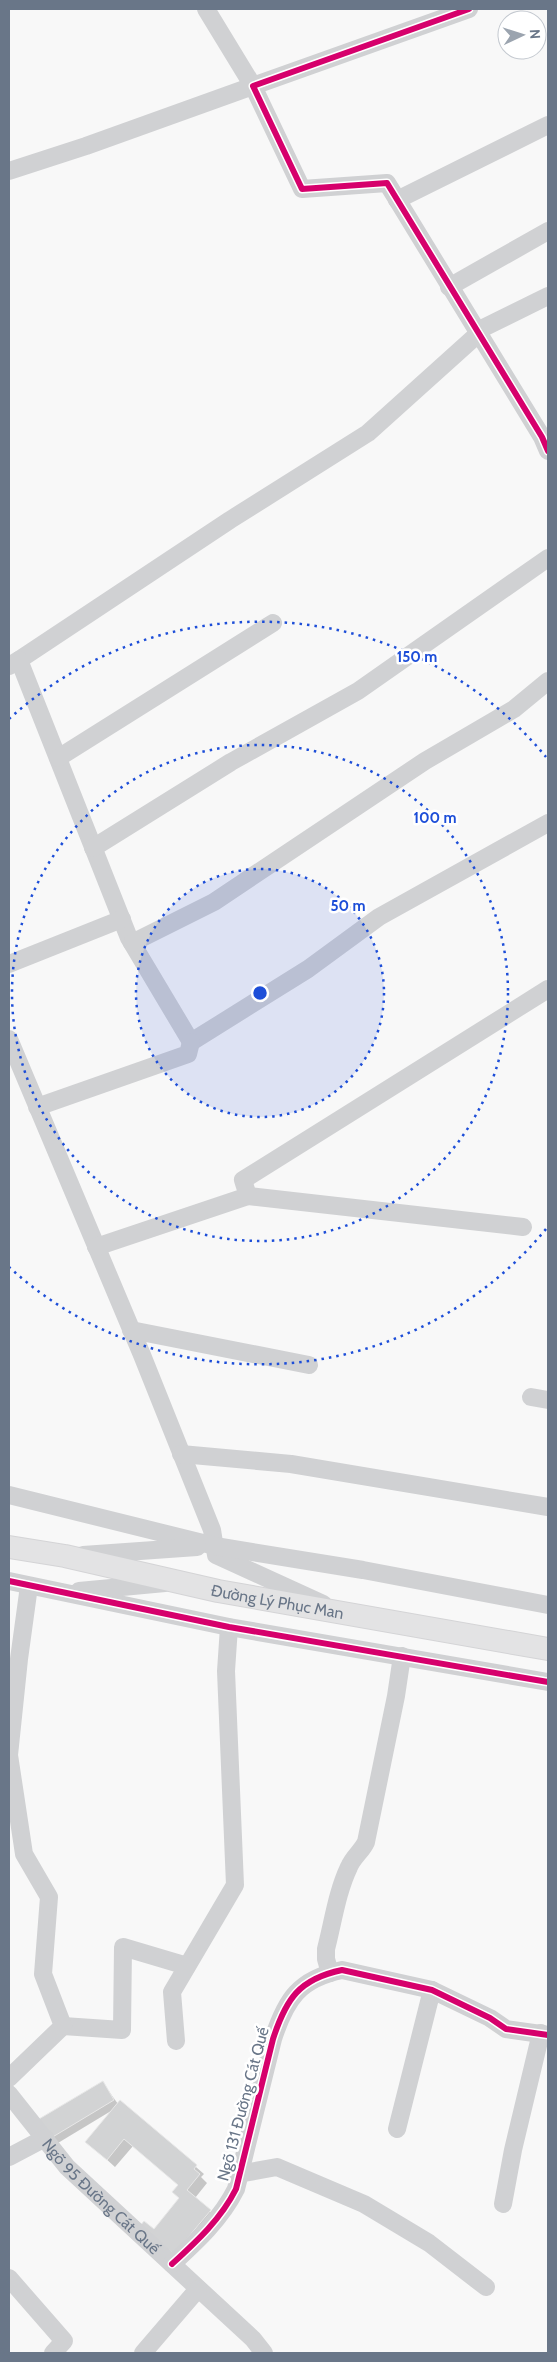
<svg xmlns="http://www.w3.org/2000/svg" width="557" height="2362" font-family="Cabin,sans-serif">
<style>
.shadow{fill:#0003}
.building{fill:#d2d3d4;stroke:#e8e8e8}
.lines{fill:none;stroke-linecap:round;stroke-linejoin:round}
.major-casing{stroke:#d4d4d6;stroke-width:24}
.minor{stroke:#d0d1d3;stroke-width:18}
.major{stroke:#e3e3e4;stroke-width:22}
.cycleway-casing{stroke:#fff;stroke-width:9}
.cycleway{stroke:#d6006c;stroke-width:6}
.ring{fill:none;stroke:#1d4ed8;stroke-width:2.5;stroke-dasharray:2.5 5}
.labels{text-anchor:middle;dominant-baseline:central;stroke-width:5;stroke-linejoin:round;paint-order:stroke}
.street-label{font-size:16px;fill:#697688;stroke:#fff}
.centre{fill:#1d4ed8;stroke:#fff;stroke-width:2.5}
.ring-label{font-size:15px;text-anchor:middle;font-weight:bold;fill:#1d4ed8;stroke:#fff;stroke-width:5;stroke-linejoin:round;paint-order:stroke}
</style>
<rect width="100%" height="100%" fill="#f8f8f8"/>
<path class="shadow" d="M103 2083 118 2104 120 2101 204 2174 201 2177 207 2183 195 2198 218 2219 182 2261 154 2230 181 2198 179 2185 133 2146 115 2167 95 2149 111 2111 58 2143 41 2119Z"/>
<path class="building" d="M103 2081 114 2100 51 2138 39 2119Z
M120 2100 197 2165 194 2169 200 2174 187 2190 211 2210 174 2254 140 2226 144 2221 154 2229 179 2198 172 2192 178 2185 124 2139 107 2160 85 2142Z"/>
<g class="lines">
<g class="major-casing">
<g id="major">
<path id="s2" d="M9 1547 65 1556 218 1591 548 1649"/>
</g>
</g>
<g class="minor">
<path d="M469 9 253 86 302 189 387 183 542 437 548 451"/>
<path d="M9 171 86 146 253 86 206 9"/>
<path d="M397 200 548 125"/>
<path d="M449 287 548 231"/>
<path d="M477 331 548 296"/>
<path d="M19 660 230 520 368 433 478 334"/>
<path d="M9 666 19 660 129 938 191 1042 308 969 379 917 548 823"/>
<path d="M58 758 273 623"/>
<path d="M93 848 231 762 358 691 548 558"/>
<path d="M132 943 214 902 425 761 514 709 548 681"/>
<path d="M9 964 122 919"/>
<path d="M9 1039 142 1355 212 1530 216 1555 323 1604"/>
<path d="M37 1107 188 1054 191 1042"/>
<path d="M248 1196 523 1227"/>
<path d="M96 1247 248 1196 243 1180 548 989"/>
<path d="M131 1330 309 1365"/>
<path d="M531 1397 548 1400"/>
<path d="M181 1454 291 1464 548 1507"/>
<path d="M9 1495 215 1546 363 1570 548 1605"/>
<path d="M83 1555 197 1547"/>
<path d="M9 1581 229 1627 548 1682"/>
<path d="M79 1591 165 1583"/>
<path d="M330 1973 326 1959V1949C333 1922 337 1892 349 1867 353 1857 362 1851 366 1842L396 1696 402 1656"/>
<path d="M63 2026 122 2030 123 1947 187 1966"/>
<path d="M176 2041 172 1992 235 1885 226 1671 229 1627"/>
<path d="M9 2078 63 2026 43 1974 49 1897 24 1854 9 1755 19 1659 29 1586"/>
<path id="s1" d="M9 2094 67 2167 253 2339 264 2353"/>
<path d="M397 2129 432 1990"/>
<path d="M9 2157 45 2138"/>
<path d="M238 2174 277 2167 364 2204 429 2243 486 2287"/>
<path d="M503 2204 513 2150 541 2033"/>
<path d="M172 2264C197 2241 221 2219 236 2189L273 2039C286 1999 299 1979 342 1970L432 1990 490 2018 506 2029 548 2035"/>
<path d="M9 2278 64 2341 53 2353"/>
<path d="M143 2353 198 2289"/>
</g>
<use href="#major" class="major"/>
<g class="cycleway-casing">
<path id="cycleway" d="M469 9 253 86 302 189 387 183 542 437 548 451
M9 1581 229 1627 548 1682
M172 2264C197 2241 221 2219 236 2189L273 2039C286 1999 299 1979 342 1970L432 1990 490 2018 506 2029 548 2035"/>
</g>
<use href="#cycleway" class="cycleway"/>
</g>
<circle cx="260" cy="993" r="124" fill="#1d4ed8" fill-opacity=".12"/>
<g class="ring">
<circle cx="260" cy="993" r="124"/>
<circle cx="260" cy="993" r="248"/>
<path d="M546 1229A371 371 0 0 1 9 1267M9 719A371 371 0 0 1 546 757"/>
</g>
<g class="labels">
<g class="street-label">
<text stroke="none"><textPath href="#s2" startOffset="274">Đường Lý Phục Man</textPath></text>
<text transform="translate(243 2104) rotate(-75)">Ngõ 131 Đường Cát Quế</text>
<text stroke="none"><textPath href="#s1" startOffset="138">Ngõ 95 Đường Cát Quế</textPath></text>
</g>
</g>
<circle cx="260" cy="993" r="8" class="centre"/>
<g class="ring-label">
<text x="417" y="662">150 m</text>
<text x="435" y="823">100 m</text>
<text x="348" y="911">50 m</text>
</g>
<rect width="557" height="2362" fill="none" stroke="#697688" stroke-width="20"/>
<g transform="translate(522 35) rotate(86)"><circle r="24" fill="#ffffff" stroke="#c3c8cf"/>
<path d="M0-4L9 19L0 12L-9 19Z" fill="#9ba4af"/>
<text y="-8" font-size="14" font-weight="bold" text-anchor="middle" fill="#697688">N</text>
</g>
</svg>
